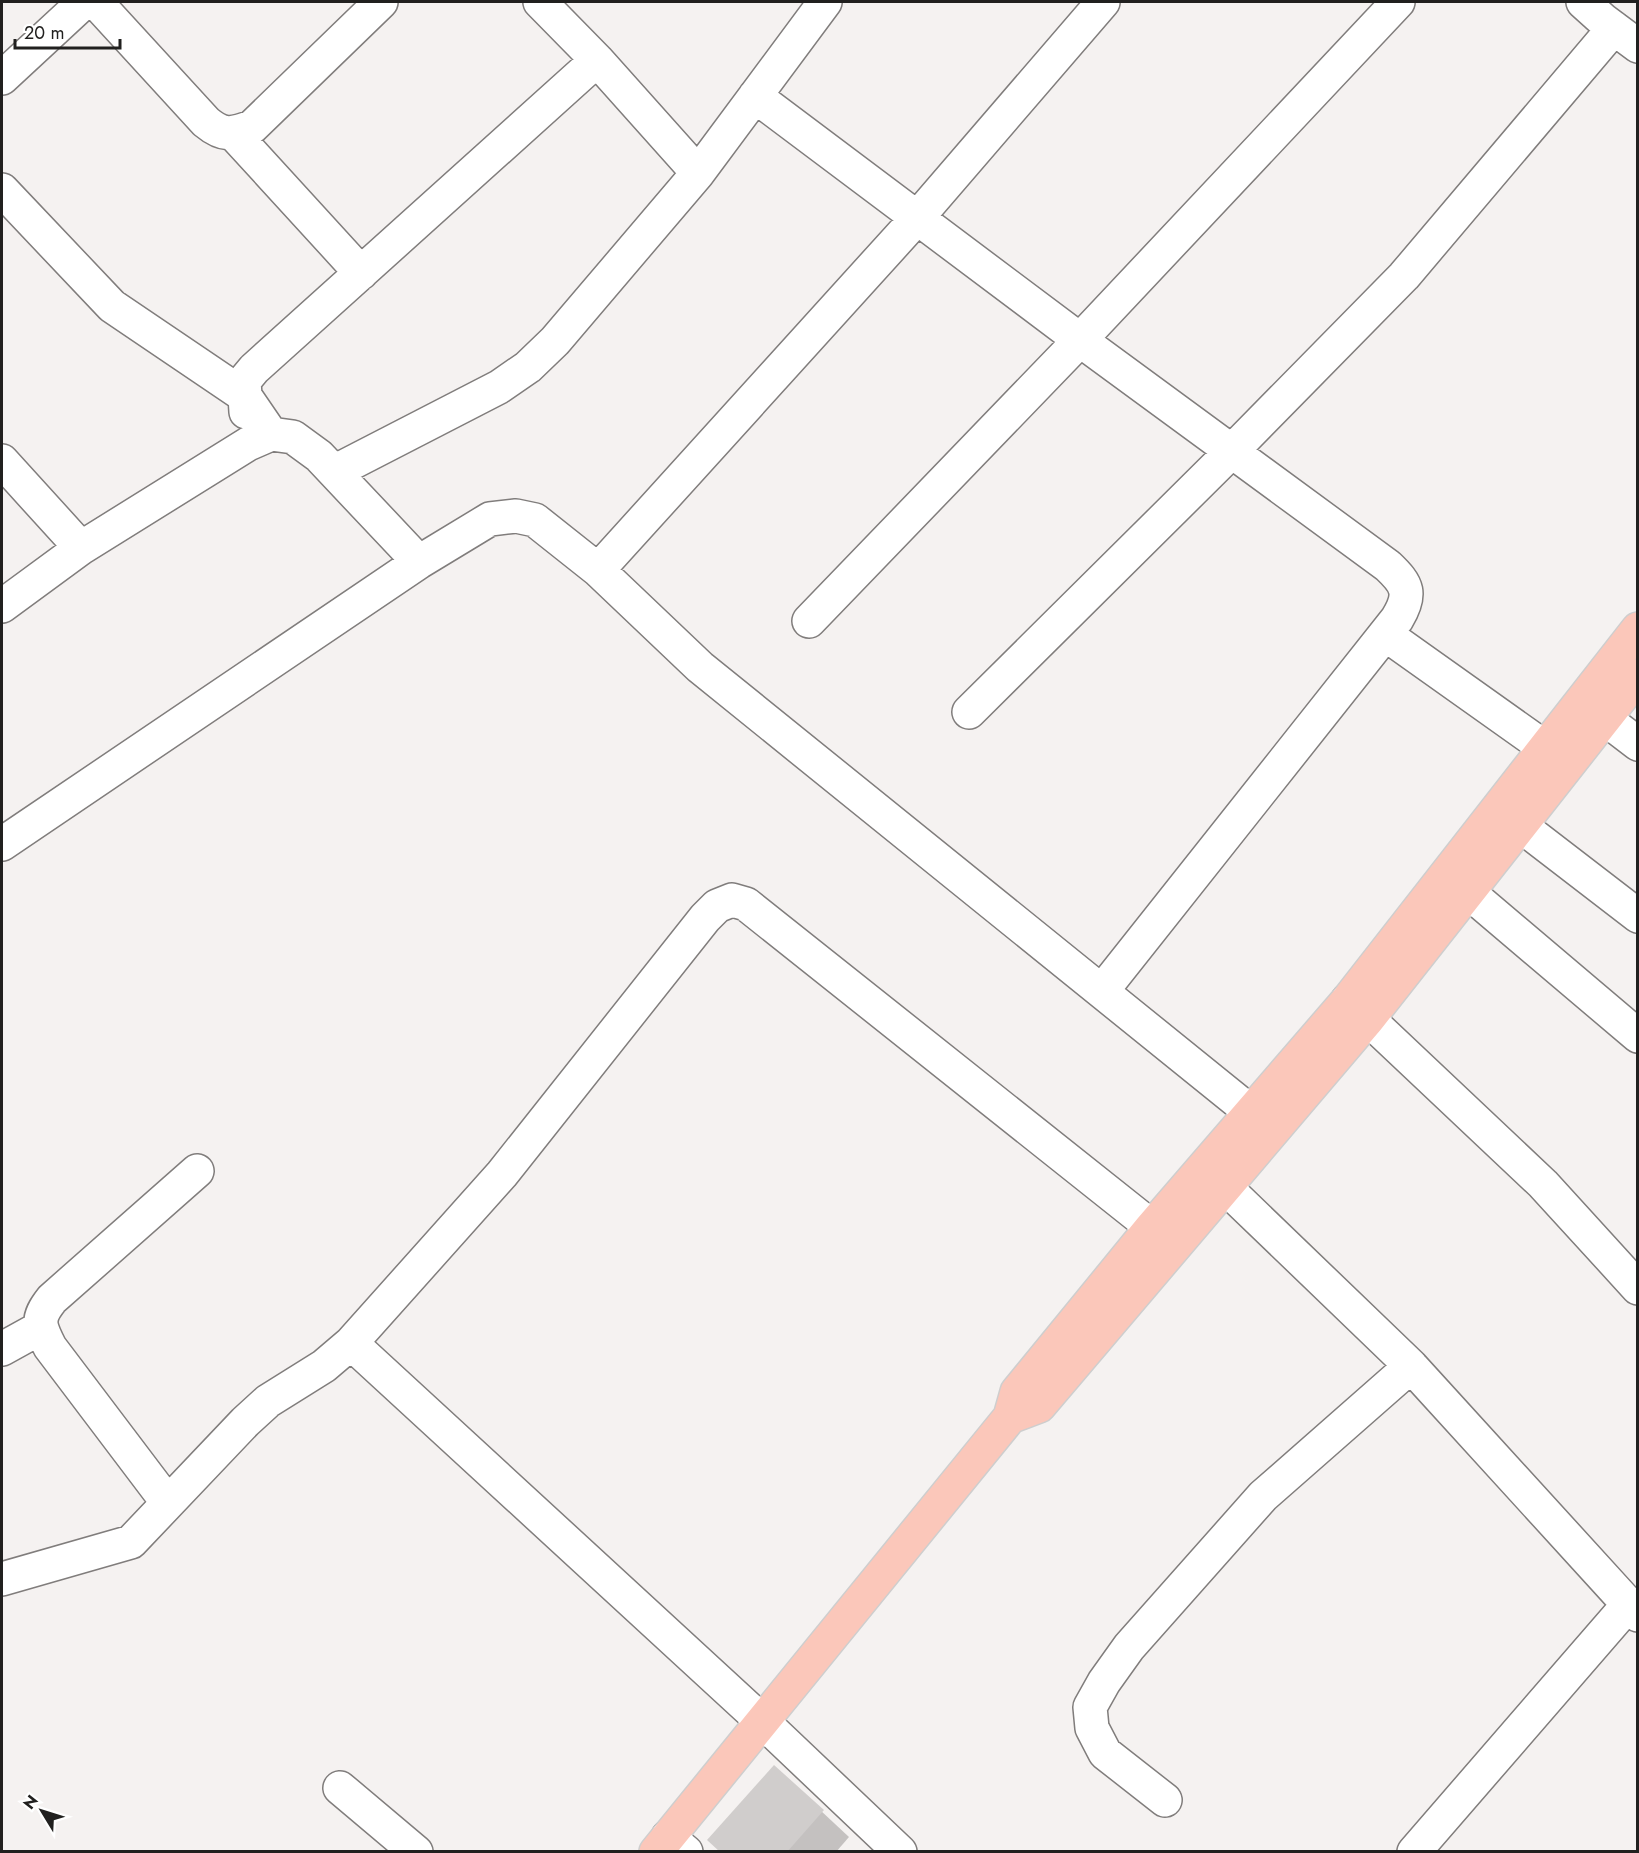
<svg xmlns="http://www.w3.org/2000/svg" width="1639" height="1853" font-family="Jost,sans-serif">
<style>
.shadow{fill:#0003}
.building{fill:#d0cdcc}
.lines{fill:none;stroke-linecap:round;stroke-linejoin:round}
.minor-casing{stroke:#807d7c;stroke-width:36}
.major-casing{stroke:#cecece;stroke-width:36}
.minor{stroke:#fff;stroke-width:33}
.major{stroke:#fbc7ba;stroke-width:33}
</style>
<rect width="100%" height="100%" fill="#f5f2f1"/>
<path class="shadow" d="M774 1767 849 1837 836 1852H721Z"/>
<path class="building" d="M774 1765 824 1810 787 1852H720L707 1840Z"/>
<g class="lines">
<g class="minor-casing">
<path id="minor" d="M96 2 206 122C224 137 232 134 252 127L381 2
M540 2 597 60
M1583 2 1603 20 1638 46
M2 78 84 2
M755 96 1080 340 1388 566C1408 585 1412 594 1397 619L1102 991
M233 133 361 273
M2 190 112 306 245 396 246 412
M271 434 245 396 244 381 254 369 597 60 698 173
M2 461 81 548
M334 472 499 387 528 367 555 341 698 173 825 2
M598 570 917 218 1103 2
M2 606 81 548 248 444 271 434 293 437 319 456 419 562
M809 621 1080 340 1398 2
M1385 634 1544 747
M969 712 1232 451 1404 276 1614 28
M1604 718 1638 744
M1499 809 1638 916
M2 844 419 562 490 519 516 516 535 520 598 570 700 667 1252 1113
M1467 891 1638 1036
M1348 1000 1543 1184 1638 1288
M1224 1186 1411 1366 1638 1615
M351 1343 762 1721 900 1852
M2 1349 40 1328
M168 1503 50 1347C39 1325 36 1319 52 1299L197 1171
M2 1579 131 1542 245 1422 268 1401 324 1366 351 1343 502 1174 705 918 717 906 732 900 746 904 1152 1227
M340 1788 416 1852
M1165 1800 1105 1753 1092 1728 1090 1707 1104 1682 1129 1647 1263 1496 1411 1366
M668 1837 686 1852
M1414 1852 1628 1605"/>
</g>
<g class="major-casing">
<path id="major" d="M1010 1417 1039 1406 1368 1019 1638 676
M656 1852 1010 1417 1017 1392 1152 1227 1348 1000 1638 629"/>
</g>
<use href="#minor" class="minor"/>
<use href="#major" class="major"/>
</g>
<rect width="1639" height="1853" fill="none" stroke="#21201f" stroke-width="6"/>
<g transform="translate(42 1811) rotate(308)" stroke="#ffffff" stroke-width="4.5" paint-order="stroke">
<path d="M0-4.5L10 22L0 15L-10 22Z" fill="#21201f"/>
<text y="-9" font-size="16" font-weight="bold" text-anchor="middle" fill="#21201f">N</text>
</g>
<path d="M15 39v9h105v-9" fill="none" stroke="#21201f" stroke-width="3"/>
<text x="24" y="39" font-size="18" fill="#21201f" stroke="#ffffff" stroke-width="4.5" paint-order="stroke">20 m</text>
</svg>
